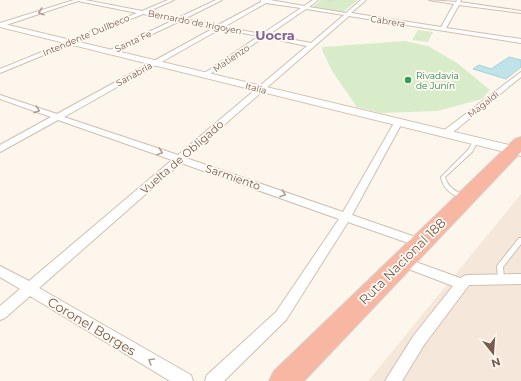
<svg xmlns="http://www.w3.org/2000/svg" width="521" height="381" font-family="Montserrat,sans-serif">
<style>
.residential{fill:#f5e8da}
.green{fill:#d8ecc9}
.water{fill:#bfe3e8;stroke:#a5d3da}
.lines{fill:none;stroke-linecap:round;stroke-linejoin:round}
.lane-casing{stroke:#d1beb0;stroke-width:2}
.street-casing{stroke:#d1beb0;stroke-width:2}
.secondary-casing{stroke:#d6c0b0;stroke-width:2}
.highway-casing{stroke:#dad1cd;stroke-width:2}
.path{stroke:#d9b8a5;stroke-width:1;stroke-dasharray:0.5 1.5;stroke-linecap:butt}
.lane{fill:#fff;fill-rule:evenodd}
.street{fill:#fff;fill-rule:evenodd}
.secondary{fill:#fff;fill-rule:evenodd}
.highway{fill:#f7b7a3;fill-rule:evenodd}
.oneway{stroke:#af9d94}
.leisure-dot{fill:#2e9e5b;stroke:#fffaf3;stroke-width:1.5}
.labels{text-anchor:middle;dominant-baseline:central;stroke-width:3.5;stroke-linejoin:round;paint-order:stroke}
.far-street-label{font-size:9px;fill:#7a5c4d;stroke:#fffaf3}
.far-leisure-label{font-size:9px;fill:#27864d;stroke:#fffaf3;text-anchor:start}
.street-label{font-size:11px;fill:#7a5c4d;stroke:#fffaf3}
.far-district-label{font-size:13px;font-weight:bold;fill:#846695;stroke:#fffaf3}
.near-street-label{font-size:13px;fill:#7a5c4d;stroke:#fffaf3}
</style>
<rect width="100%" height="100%" fill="#fdf6ec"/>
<path class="residential" d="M521 194V381H368Z"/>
<path class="green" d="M321 0H358L343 12 311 8Z
M418 30 433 32 428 42 412 40Z
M405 41 428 46 457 63 490 90 482 99 437 111 381 113 357 107 332 71 322 50 323 47Z"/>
<path class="water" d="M509 57 521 60V67L506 79 473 69 479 65 491 69Z"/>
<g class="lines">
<g class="lane-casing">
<path id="lane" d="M474 140H476L478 141 472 152 445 177C448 188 456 191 465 196L466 197 463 199C452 195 443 189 441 177L468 150Z
M519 238H521V244L503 267 504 278 503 280 501 281 499 280 498 278 497 266Z"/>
</g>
<g class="street-casing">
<path id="street" d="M74 0H85L142 11 168 0H174L147 12 178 18 216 0H222L184 19 218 25 261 2V0H270L304 6 313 0H318L309 7 346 13 361 0H366L351 13 441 27 454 4 429 0 456 2 457 0H461L460 2 521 11V13L459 5 446 28 521 39V43L349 16 186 158 343 212 394 123 398 121H401L402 123 352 215 424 240 426 243 424 246 420 247 348 222 286 320 224 381H205L207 375 276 312 339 219 181 163 39 288 191 375 193 381H170L30 296 5 318 0 320V306L20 289 0 277V266L29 281 172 160 58 120 0 152V145L51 117 0 99V95L57 114 214 28 180 21 112 53H108V51L174 20 143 14 0 73V69L137 13 78 1 0 27V23ZM266 3 301 8 262 34 224 27ZM306 9 344 15 311 43 268 35ZM220 29 259 36 203 74V76H207L264 37 307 46 178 155 64 117Z
M521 72V77L448 136H442V132Z
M402 257 460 278 466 275 521 274V284L469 285 424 345 402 381H385L414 335 453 286 398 265 396 262 398 259Z"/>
</g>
<g class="secondary-casing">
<path id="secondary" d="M0 23 521 148V156L0 27Z"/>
</g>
<g class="highway-casing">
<path id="highway" d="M521 137V152L304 381H269L274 371 515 139Z"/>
</g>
<path class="path" d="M324 2 334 0"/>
<use href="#lane" class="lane"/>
<use href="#street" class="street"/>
<use href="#secondary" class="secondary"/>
<use href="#highway" class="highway"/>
</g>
<defs><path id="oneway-chevron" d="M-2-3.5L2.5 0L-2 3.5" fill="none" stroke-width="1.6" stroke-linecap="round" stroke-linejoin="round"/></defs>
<g class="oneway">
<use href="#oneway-chevron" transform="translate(41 12) rotate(162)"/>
<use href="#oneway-chevron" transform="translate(37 110) rotate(19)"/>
<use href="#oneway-chevron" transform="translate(160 152) rotate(19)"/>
<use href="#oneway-chevron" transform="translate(283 194) rotate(19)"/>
<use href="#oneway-chevron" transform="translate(151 361) rotate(-149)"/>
</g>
<circle class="leisure-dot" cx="408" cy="80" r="4"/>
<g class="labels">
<g class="far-street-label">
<text transform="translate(388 21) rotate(9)">Cabrera</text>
<text transform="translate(195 22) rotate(11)">Bernardo de Irigoyen</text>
<text transform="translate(86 35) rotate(-23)">Intendente Dullbeco</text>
<text transform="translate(133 41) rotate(-25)">Santa Fe</text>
<text transform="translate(231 58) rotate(-34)">Matienzo</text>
<text transform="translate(134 74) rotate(-29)">Sanabria</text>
<text transform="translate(256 88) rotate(14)">Italia</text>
<text transform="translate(483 104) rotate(-38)">Magaldi</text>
</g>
<g class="far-leisure-label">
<text x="416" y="75">Rivadavia<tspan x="416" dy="10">de Junín</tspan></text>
</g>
<g class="street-label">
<text transform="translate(182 157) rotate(-41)">Vuelta de Obligado</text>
<text transform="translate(233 177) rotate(19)">Sarmiento</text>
</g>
<g class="far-district-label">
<text x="275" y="35">Uocra</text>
</g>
<g class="near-street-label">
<text transform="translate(402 261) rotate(-45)">Ruta Nacional 188</text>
<text transform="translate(92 326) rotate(31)">Coronel Borges</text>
</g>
</g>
<g transform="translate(493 353) rotate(163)" stroke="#fffaf3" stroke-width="3" paint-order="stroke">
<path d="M0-3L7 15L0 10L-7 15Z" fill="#7a5c4d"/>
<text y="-6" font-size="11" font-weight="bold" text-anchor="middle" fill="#7a5c4d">N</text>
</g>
</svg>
